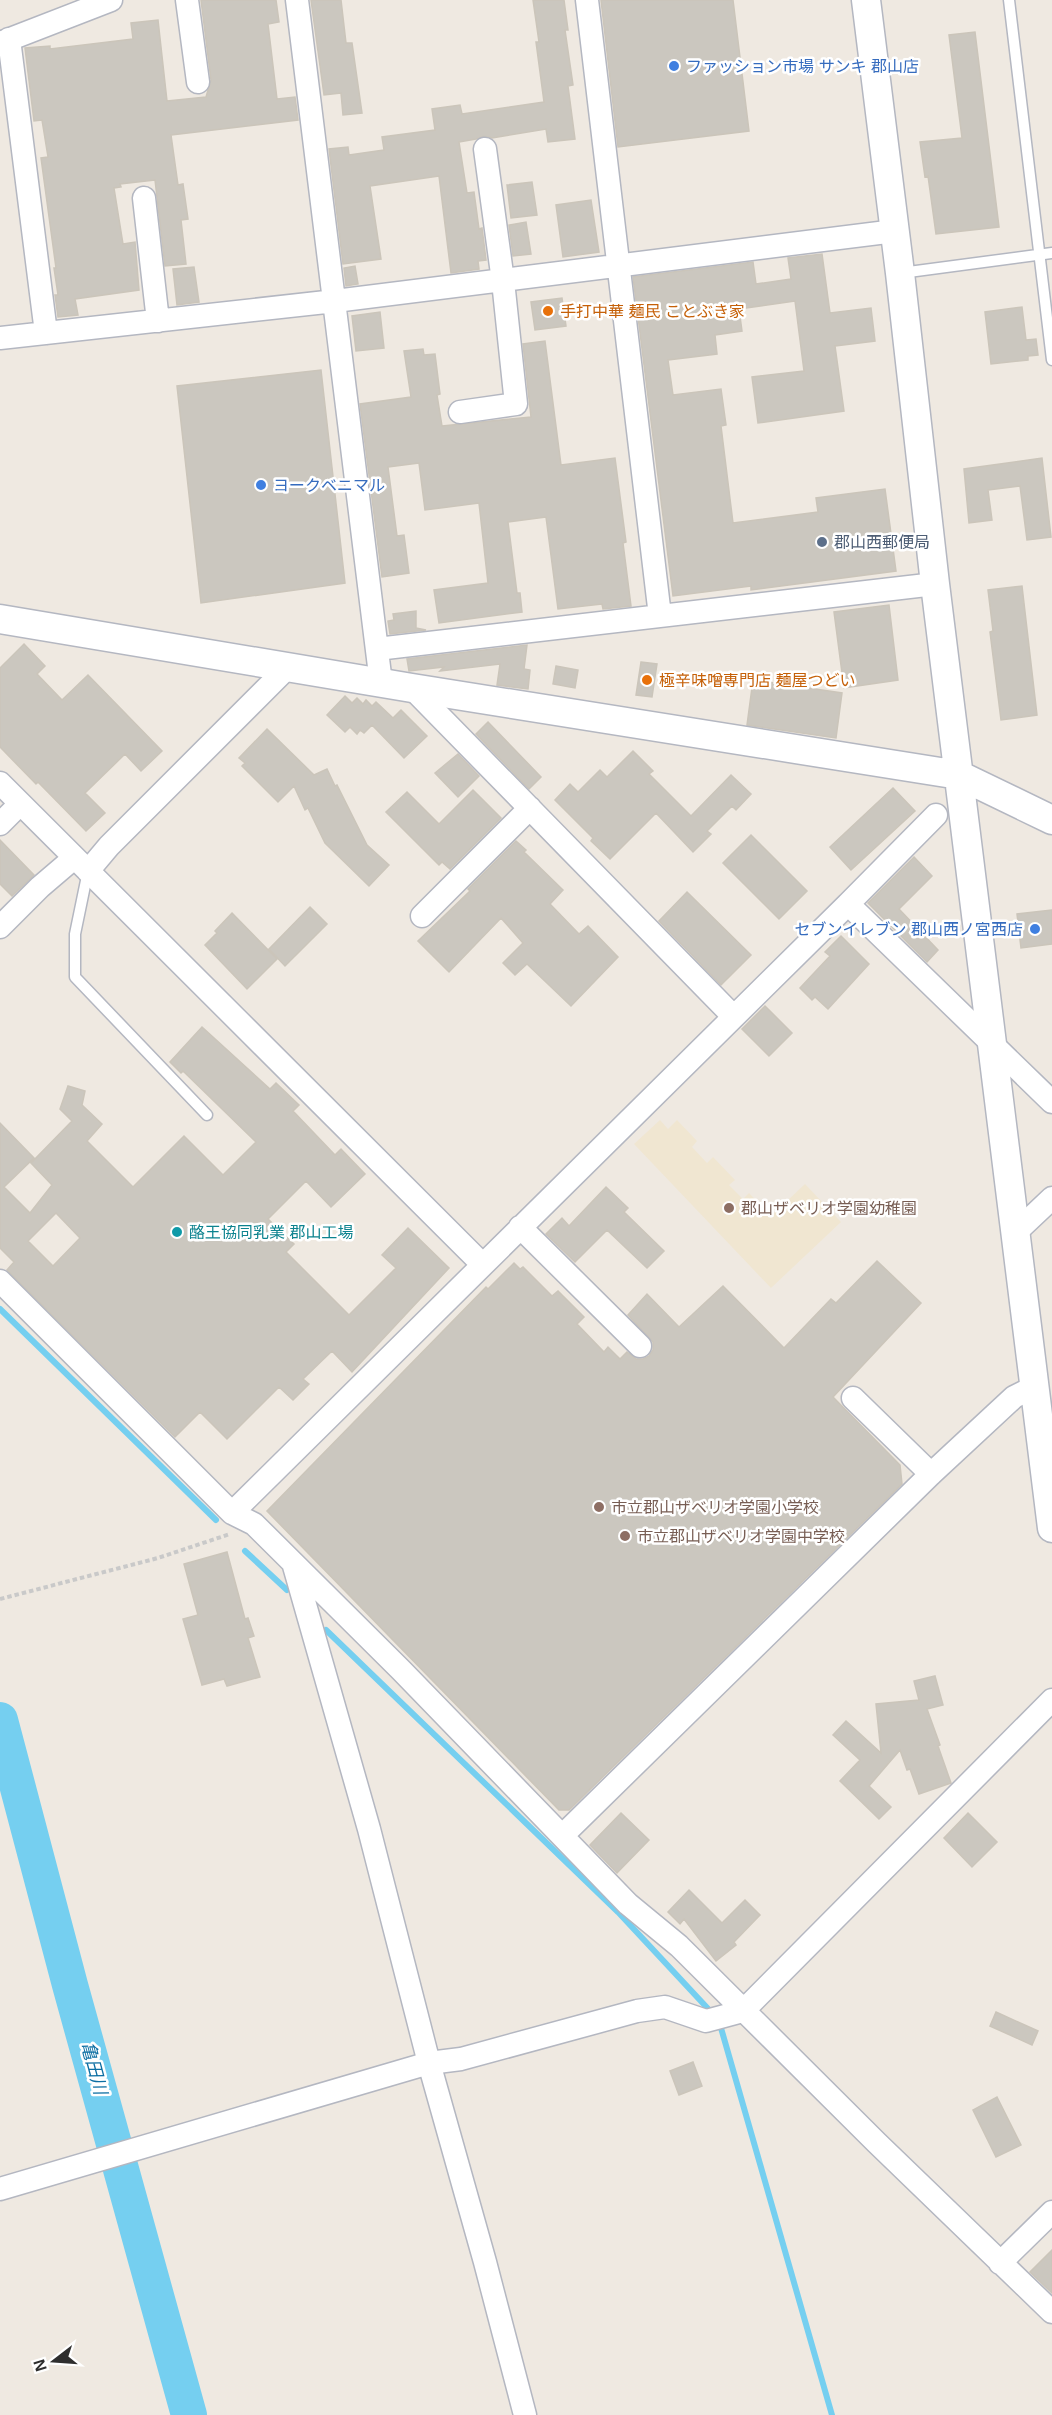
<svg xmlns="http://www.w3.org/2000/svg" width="1052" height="2415" font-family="Arial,'Noto Sans JP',sans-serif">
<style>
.education{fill:#f0e6d1}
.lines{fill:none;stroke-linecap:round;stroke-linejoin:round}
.stream{stroke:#75cff0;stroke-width:6}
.river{stroke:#75cff0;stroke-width:36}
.building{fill:#cbc7bf;stroke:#cbc5ba;stroke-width:1.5;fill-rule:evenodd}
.service-casing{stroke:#b4b7c1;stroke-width:13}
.minor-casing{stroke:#b4b7c1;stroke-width:25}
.tertiary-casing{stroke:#b4b7c1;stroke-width:31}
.path{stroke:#c9c9c9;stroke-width:4;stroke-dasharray:4.5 3;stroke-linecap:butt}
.service{stroke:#fff;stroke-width:10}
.minor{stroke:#fff;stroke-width:22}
.tertiary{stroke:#fff;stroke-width:28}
.shop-dot{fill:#3f7fe0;stroke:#fff;stroke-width:2}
.food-dot{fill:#e8710a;stroke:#fff;stroke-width:2}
.service-dot{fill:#5c6f8a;stroke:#fff;stroke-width:2}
.education-dot{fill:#8d6e63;stroke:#fff;stroke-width:2}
.culture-dot{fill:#0f9aa8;stroke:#fff;stroke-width:2}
.labels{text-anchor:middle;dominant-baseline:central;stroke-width:5;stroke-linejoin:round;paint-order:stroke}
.shop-label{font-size:16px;fill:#366cbe;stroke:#fff;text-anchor:start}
.food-label{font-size:16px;fill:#c56008;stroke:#fff;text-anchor:start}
.service-label{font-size:16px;fill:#4e5e75;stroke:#fff;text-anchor:start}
.education-label{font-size:16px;fill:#785e54;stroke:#fff;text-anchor:start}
.culture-label{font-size:16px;fill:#0d838f;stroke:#fff;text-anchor:start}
.water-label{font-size:18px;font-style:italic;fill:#0d6fa3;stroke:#fff}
</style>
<rect width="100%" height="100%" fill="#efe9e1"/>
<path class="education" d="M660 1120 668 1129 677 1120 697 1141 692 1147 707 1163 713 1157 735 1180 729 1185 743 1199 749 1193 771 1216 805 1184 841 1222 771 1288 634 1144Z"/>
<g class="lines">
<path class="stream" d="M0 1309 216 1520
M245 1551 287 1590
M326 1630 618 1912 712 2013
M719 2021 832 2415"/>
<path class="river" d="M0 1720 70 1985 189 2415"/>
</g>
<path class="building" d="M201 0H276L279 22 268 24 277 99 295 97 298 120 171 135 178 185 183 184 188 219 181 220 186 264 165 266 155 180 120 184 121 187 114 188 123 244 135 242 139 290 75 299 78 315 58 317 55 295H58L54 268H56L41 158 48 157 42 120 34 121 25 48 50 46V49L133 39 131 23 158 20 167 101 206 97 211 80Z
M311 0H341L346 43H352L362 113 343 115 341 93 324 95Z
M533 0H564L568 30H565L573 85 568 86 575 139 548 142 546 129 492 138 484 136 476 139 459 142 467 193 474 192 479 229 482 228 486 260 478 261 479 269 451 273 439 176 370 186 381 259 343 264 329 149 348 147 349 155 384 150 382 137 435 130 432 109 460 105 462 114 544 102 536 42H539Z
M601 0H733L749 131 618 147Z
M975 32 999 227 936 234 928 176 925 177 920 142 962 138 949 35Z
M532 182 537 215 511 218 507 185Z
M591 200 599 252 563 257 556 205Z
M526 222 531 254 513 256 509 225Z
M822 254 830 313 871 308 875 341 835 346 844 411 758 423 752 377 804 371 795 301 739 309 742 331 715 335 717 354 668 360 673 395 721 389 726 425 721 426 733 523 818 512 816 498 885 489 896 571 751 590V586L673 596 633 277 753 262 756 284 791 279 788 258Z
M355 266 358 284 346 286 344 268Z
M194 267 199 302 177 305 173 269Z
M562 298 566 326 535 330 531 302Z
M1022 307 1026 340 1036 339 1038 355 1028 356V360L991 364 985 312Z
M380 312 384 348 356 351 352 316Z
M545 341 561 465 615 458 626 542 623 543 631 606 603 609 602 604 558 609 546 517 508 522 517 593H520L522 612 439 623 434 590 488 583 479 503 425 510 419 463 388 467 397 536 404 535 409 573 382 577 360 404 411 397 404 351 423 349 424 355 435 354 440 394 437 395 442 426 531 417 523 344Z
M321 370 345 583 201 603 177 386Z
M1042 458 1051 537 1027 540 1020 486 988 490 992 520 969 523 964 469Z
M1022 586 1037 715 1001 720 990 632 993 631 988 590Z
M889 605 898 680 844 688 834 612Z
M416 611V628L426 630 390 634 388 621 394 620 393 614Z
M24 644 45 666 37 674 62 700 88 675 162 751 141 771 125 754 85 793 105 813 86 831 38 782 36 784 0 747V668Z
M527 645 524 669 530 670 528 689 497 685 500 664 440 671 444 667 409 671 407 659Z
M641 662 657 664 652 697 636 695Z
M556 666 578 670 575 688 553 684Z
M753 680 842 693 836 738 747 725Z
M345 696 352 703 357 698 363 704 366 700 372 706 376 702 393 718 401 710 427 736 404 758 372 725 364 733 360 730 357 734 350 727 345 732 327 715Z
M488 722 541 777 529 789 476 734Z
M267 729 314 775 327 769 335 786 337 785 367 845 389 865 369 886 325 843 308 808 305 810 294 786 278 802 242 766 245 763 239 758Z
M633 751 653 771 649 774 691 816 731 775 751 794 736 810 732 806 707 831 711 834 693 852 656 813 610 859 591 841 593 838 555 800 570 784 578 792 600 770 607 777Z
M458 754 479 776 458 797 435 773Z
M893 788 915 811 851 870 830 847Z
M473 790 501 818 450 869 442 862 439 865 386 812 407 792 439 824Z
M751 835 807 891 779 919 723 863Z
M0 840 34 875 12 896 0 884Z
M516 841 526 850 524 852 563 890 550 904 579 934 588 926 618 957 571 1006 527 964 515 975 503 963 523 943 501 918 449 972 418 941 470 891 468 889Z
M914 857 932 876 899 909 938 950 927 962 868 903Z
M687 892 751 955 721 985 659 921Z
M310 907 327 924 285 966 269 949Z
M1052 910V944L1021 948 1017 914Z
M232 913 277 959 247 989 205 945 217 933 215 931Z
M841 936 869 964 828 1009 815 997 812 1000 800 988 830 956 825 952Z
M765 1006 792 1033 769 1056 742 1029Z
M202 1027 270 1089 276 1083 299 1105 293 1111 335 1155 341 1149 365 1174 331 1207 306 1181 268 1219 294 1244 286 1252 349 1315 396 1268 382 1255 408 1228 449 1268 352 1372 332 1351 303 1379 309 1384 293 1400 279 1387 227 1439 200 1412 175 1437 7 1270 14 1262 0 1248V1123L34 1158 4 1187 30 1213 52 1185 31 1163 72 1121 60 1109 68 1086 85 1091 82 1105 102 1124 87 1141 133 1187 184 1136 223 1175 256 1142 183 1071 181 1073 170 1062ZM56 1213 80 1238 53 1266 28 1241Z
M606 1187 628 1208 624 1212 664 1251 647 1268 607 1230 575 1262 546 1234 562 1218 569 1226Z
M877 1261 921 1303 833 1397 900 1465 902 1484 569 1810H559L267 1511 486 1287 488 1289 514 1263 520 1269 523 1267 552 1296 558 1291 584 1317 577 1324 604 1352 608 1347 620 1359 627 1352 636 1359H643L649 1356 653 1350V1342L628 1315 647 1294 679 1327 723 1286 784 1348 831 1299 836 1303Z
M227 1552 245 1619 248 1618 254 1636 248 1638 260 1677 227 1686 224 1679 202 1685 183 1619 198 1615 184 1564Z
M935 1676 943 1705 927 1709 940 1745 938 1746 951 1783 919 1794 910 1769 907 1770 900 1750 869 1786 891 1807 879 1819 840 1781 860 1760 833 1735 846 1721 881 1753 876 1704 919 1700 914 1681Z
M621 1813 649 1840 617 1873 590 1845Z
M968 1813 997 1842 972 1867 944 1838Z
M689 1890 722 1923 745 1900 760 1915 734 1942 736 1945 716 1961 684 1919 680 1924 668 1912Z
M996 2012 1038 2031 1032 2045 990 2026Z
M693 2062 702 2086 679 2095 670 2071Z
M997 2097 1021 2145 996 2157 973 2110Z
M1052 2250V2293L1030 2272Z"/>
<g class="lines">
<g class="service-casing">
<path id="service" d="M1009 0 1052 360
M901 273 1052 253
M88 871 75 934V977L207 1115"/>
</g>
<g class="minor-casing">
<path id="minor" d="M187 0 198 82
M297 0 381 683
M587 0 660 616
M9 39 46 333
M0 43 111 0
M144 198 158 321
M0 338 335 301 895 231
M460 412 516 404 503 281 485 149
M377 649 935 584
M412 688 733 1016
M0 783 482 1264
M0 824 20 804
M88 871 109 846 289 666
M848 904 936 815
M422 916 530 808
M0 927 40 887 74 858
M520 1227 640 1346
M1015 1233 1052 1198
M0 1281 232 1513 254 1524 401 1670 628 1904 679 1946 877 2143 1052 2312
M853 1398 931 1474
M232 1513 848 904 1052 1102
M294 1566 369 1829 429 2063 485 2262 525 2415
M563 1835 931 1474 1014 1397 1034 1387
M0 2189 429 2063 461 2059 637 2011 665 2007 706 2021 743 2011 1052 1700
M1000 2263 1052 2212"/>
</g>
<g class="tertiary-casing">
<path id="tertiary" d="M866 0 900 273 935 584 1052 1528
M0 619 412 688 959 775 1052 820"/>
</g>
<path class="path" d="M0 1599 158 1558 230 1534"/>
<use href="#service" class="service"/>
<use href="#minor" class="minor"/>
<use href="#tertiary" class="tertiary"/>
</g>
<g class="shop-dot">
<circle cx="674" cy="66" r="6"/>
<circle cx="261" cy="485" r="6"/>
<circle cx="1035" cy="929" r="6"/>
</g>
<g class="food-dot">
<circle cx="548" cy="311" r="6"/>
<circle cx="647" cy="680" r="6"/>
</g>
<circle class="service-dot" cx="822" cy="542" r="6"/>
<g class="education-dot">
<circle cx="729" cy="1208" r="6"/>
<circle cx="599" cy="1507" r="6"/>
<circle cx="625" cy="1536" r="6"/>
</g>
<circle class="culture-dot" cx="177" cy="1232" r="6"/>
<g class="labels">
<g class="shop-label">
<text x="686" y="66">ファッション市場 サンキ 郡山店</text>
<text x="273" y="485">ヨークベニマル</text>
<text x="1023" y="929" text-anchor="end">セブンイレブン 郡山西ノ宮西店</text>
</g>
<g class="food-label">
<text x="560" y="311">手打中華 麺民 ことぶき家</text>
<text x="659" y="680">極辛味噌専門店 麺屋つどい</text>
</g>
<g class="service-label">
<text x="834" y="542">郡山西郵便局</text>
</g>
<g class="education-label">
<text x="741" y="1208">郡山ザベリオ学園幼稚園</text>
<text x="611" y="1507">市立郡山ザベリオ学園小学校</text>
<text x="637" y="1536">市立郡山ザベリオ学園中学校</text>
</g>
<g class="culture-label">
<text x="189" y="1232">酪王協同乳業 郡山工場</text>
</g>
<g class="water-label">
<text transform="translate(94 2068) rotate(75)">亀田川</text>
</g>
</g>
<g transform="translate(54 2361) rotate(253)" stroke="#ffffff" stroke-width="4.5" paint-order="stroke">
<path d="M0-4.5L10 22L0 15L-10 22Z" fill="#2e2e2e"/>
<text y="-9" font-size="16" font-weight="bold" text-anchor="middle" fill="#2e2e2e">N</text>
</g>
</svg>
